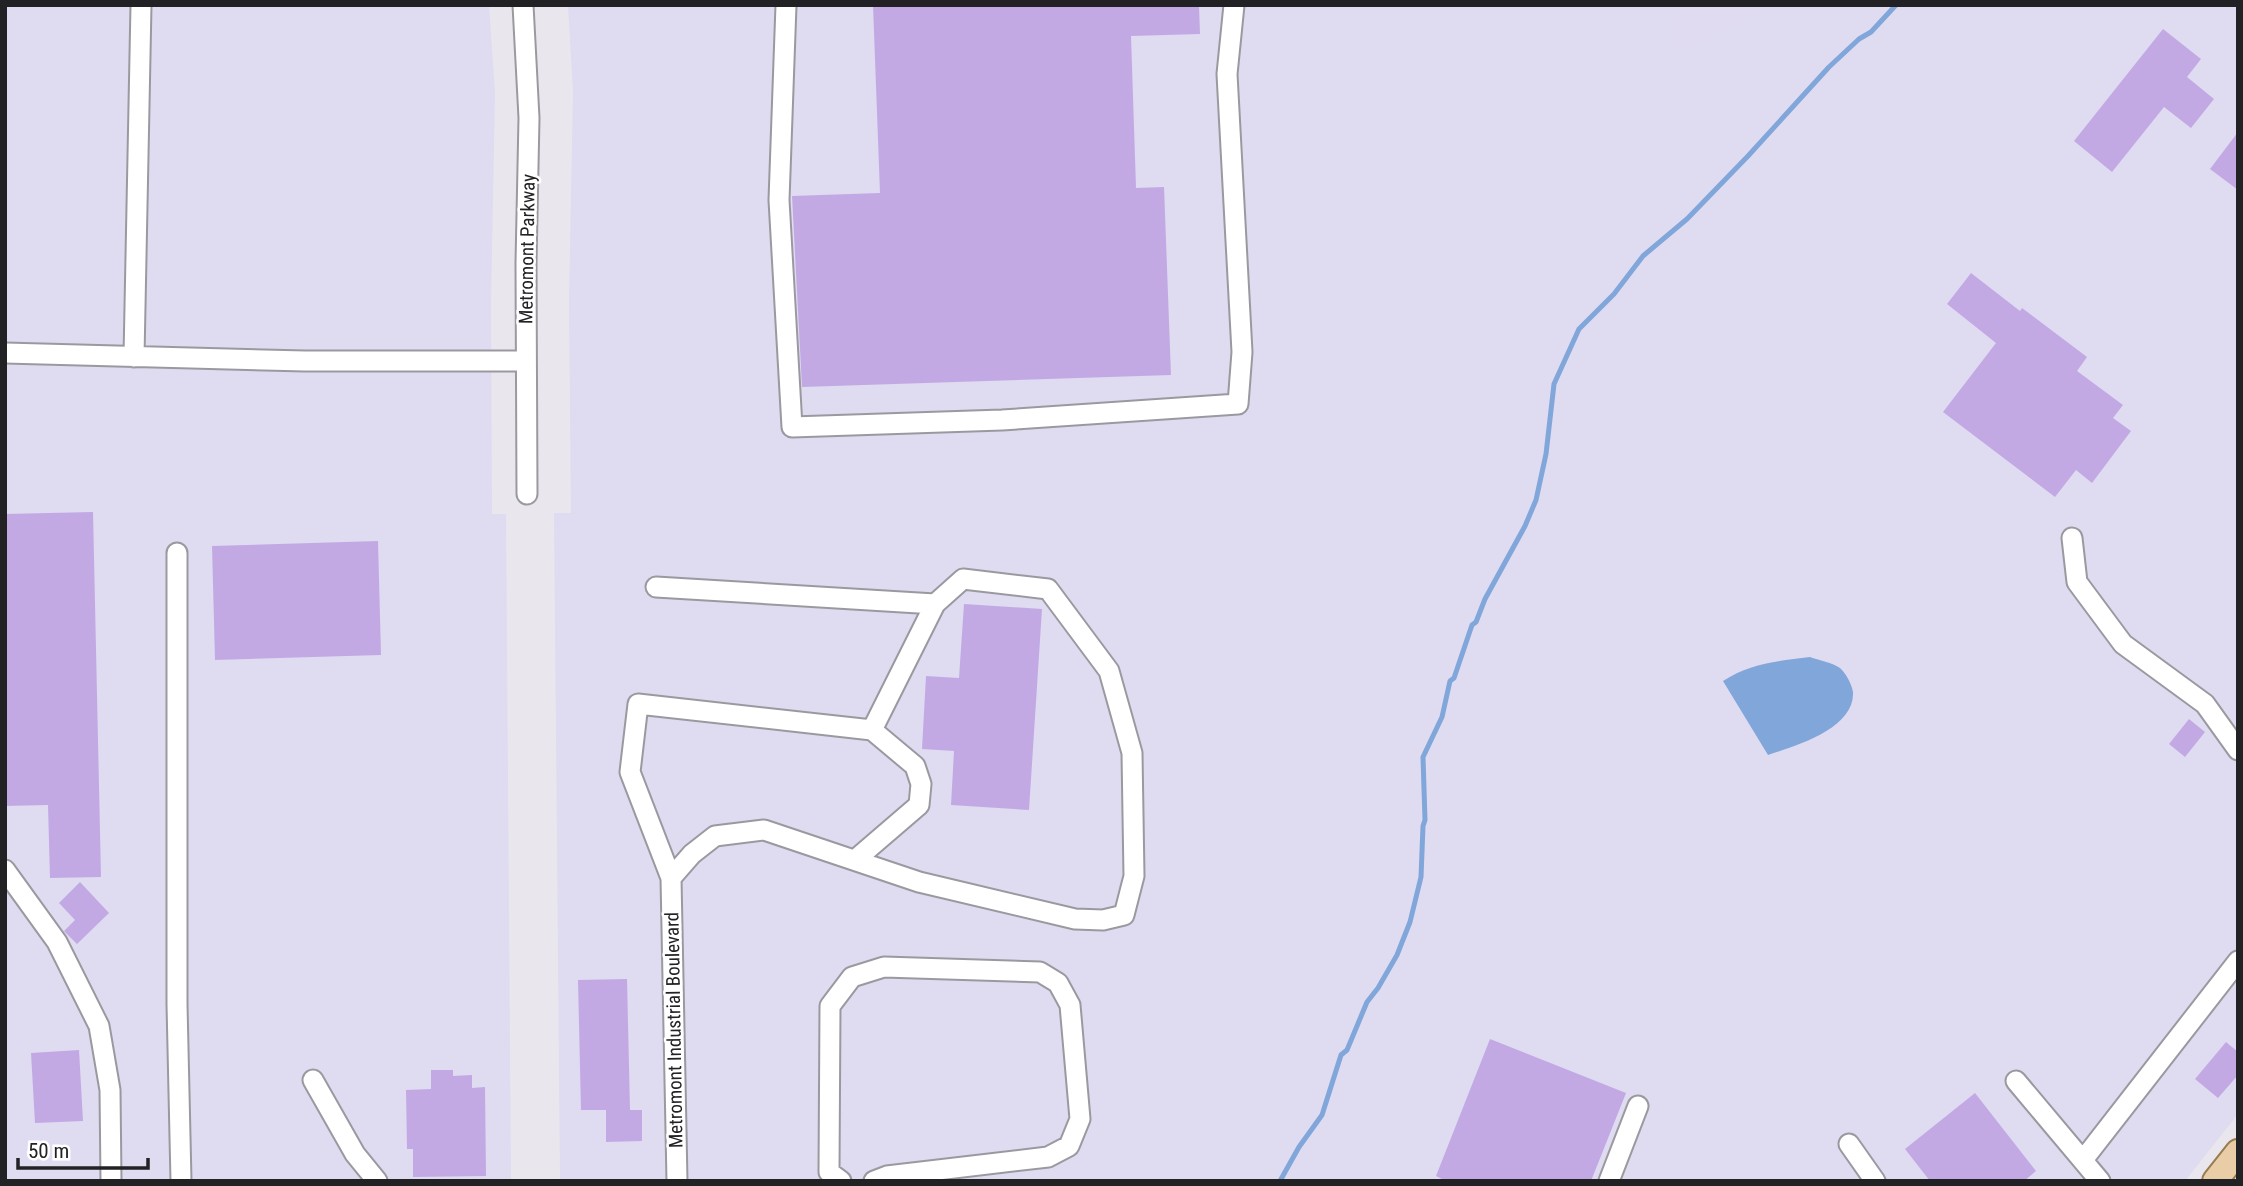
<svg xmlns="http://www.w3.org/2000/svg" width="2243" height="1186" font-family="'Roboto Condensed',sans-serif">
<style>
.commercial{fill:#e0dbf0}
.industrial{fill:#dfdbf1}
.water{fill:#80a6da}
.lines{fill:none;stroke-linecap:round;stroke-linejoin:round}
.stream{stroke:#80a6da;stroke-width:5}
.building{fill:#c2a9e4}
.minor-casing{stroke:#9b999f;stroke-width:23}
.major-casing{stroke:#987b52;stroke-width:28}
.minor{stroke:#fff;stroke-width:19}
.major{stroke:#e8cda6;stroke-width:24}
.labels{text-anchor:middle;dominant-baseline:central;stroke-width:5;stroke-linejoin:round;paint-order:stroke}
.street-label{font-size:19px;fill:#222124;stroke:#fff}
</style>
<rect width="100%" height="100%" fill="#e9e7ed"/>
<path class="commercial" d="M1676 5H1775L1673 59Z"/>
<path class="industrial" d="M5 5H489L495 93 491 303 492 514H506L511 1181H5Z
M568 5H1676L1674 58 1775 5H2238V1114L2185 1181H560L554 513H571L569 303 573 91Z"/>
<path class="water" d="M1810 657C1818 660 1833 663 1840 668 1846 673 1852 685 1853 692 1855 729 1795 746 1768 755L1723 681C1750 663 1778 661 1810 657Z"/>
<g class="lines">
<path class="stream" d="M1280 1181 1299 1147 1322 1115 1341 1055 1347 1050 1367 1002 1378 988 1397 955 1410 922 1421 877 1423 826 1425 820 1423 757 1442 717 1450 681 1454 678 1472 625 1476 622 1485 599 1525 526 1536 500 1546 454 1554 384 1579 329 1614 294 1643 256 1687 219 1748 156 1829 67 1859 39 1871 32 1896 5"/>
</g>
<path class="building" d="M873 5H1199L1200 34 1131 36 1136 188 1164 187 1171 375 802 387 792 196 880 193Z
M2163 29 2201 59 2187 77 2214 99 2191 128 2164 107 2112 172 2074 141Z
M2238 132V190L2210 169Z
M1971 273 2020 311 2022 308 2087 357 2077 371 2123 405 2113 418 2131 431 2092 483 2076 470 2055 497 1943 412 1996 343 1947 304Z
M93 512 101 877 50 878 48 805 5 806V514Z
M378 541 381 655 215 660 212 546Z
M964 604 1042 609 1029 810 951 805 954 751 922 749 926 676 959 678Z
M2189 719 2205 732 2185 757 2169 744Z
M80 882 109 913 77 944 64 931 75 920 59 903Z
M627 979 630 1110H642V1141L606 1142V1110H581L578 980Z
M1490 1039 1626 1093 1591 1181H1446L1436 1176Z
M2226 1042 2238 1052V1075L2218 1098 2195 1079Z
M79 1050 83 1121 35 1123 31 1053Z
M431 1070H453V1076L472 1075V1088L485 1087 486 1176 413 1177V1149H407L406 1090 431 1089Z
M1975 1093 2036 1171 2024 1181H1930L1905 1149Z"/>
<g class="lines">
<g class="minor-casing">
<path id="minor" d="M523 5 529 118 526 263 527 494
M786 5 779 200 792 427 1002 420 1238 404 1242 352 1227 74 1234 5
M5 353 305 361H525
M134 357 141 5
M2072 538 2077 582 2123 644 2205 704 2238 750
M177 553V1004L181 1181
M656 587 935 604 872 730
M5 870 57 942 99 1026 110 1090 111 1181
M671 878 692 854 715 836 764 830 919 882 1075 919 1103 920 1124 915 1134 876 1132 753 1109 671 1048 589 963 579 935 604
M313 1080 355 1154 377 1181
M2016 1081 2100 1181
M1849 1144 1875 1181
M2083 1160 2238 961
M677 1181 671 878 630 772 638 704 872 730 915 766 921 784 919 805 855 860
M841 1181 829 1172 830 1006 852 977 884 967 1040 972 1058 983 1070 1005 1080 1119 1069 1146 1048 1157 887 1176 874 1181
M1609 1181 1638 1106"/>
</g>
<g class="major-casing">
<path id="major" d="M2215 1181 2238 1152"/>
</g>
<use href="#minor" class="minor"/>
<use href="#major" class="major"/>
</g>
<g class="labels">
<g class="street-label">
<text transform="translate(527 249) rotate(-89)">Metromont Parkway</text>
<text transform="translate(674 1030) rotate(-91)">Metromont Industrial Boulevard</text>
</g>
</g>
<rect width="2243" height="1186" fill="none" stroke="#222124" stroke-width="14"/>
<path d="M18 1158v10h130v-10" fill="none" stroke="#222124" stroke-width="3.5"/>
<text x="28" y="1158" font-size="21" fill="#222124" stroke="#ffffff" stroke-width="5" paint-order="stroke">50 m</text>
</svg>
